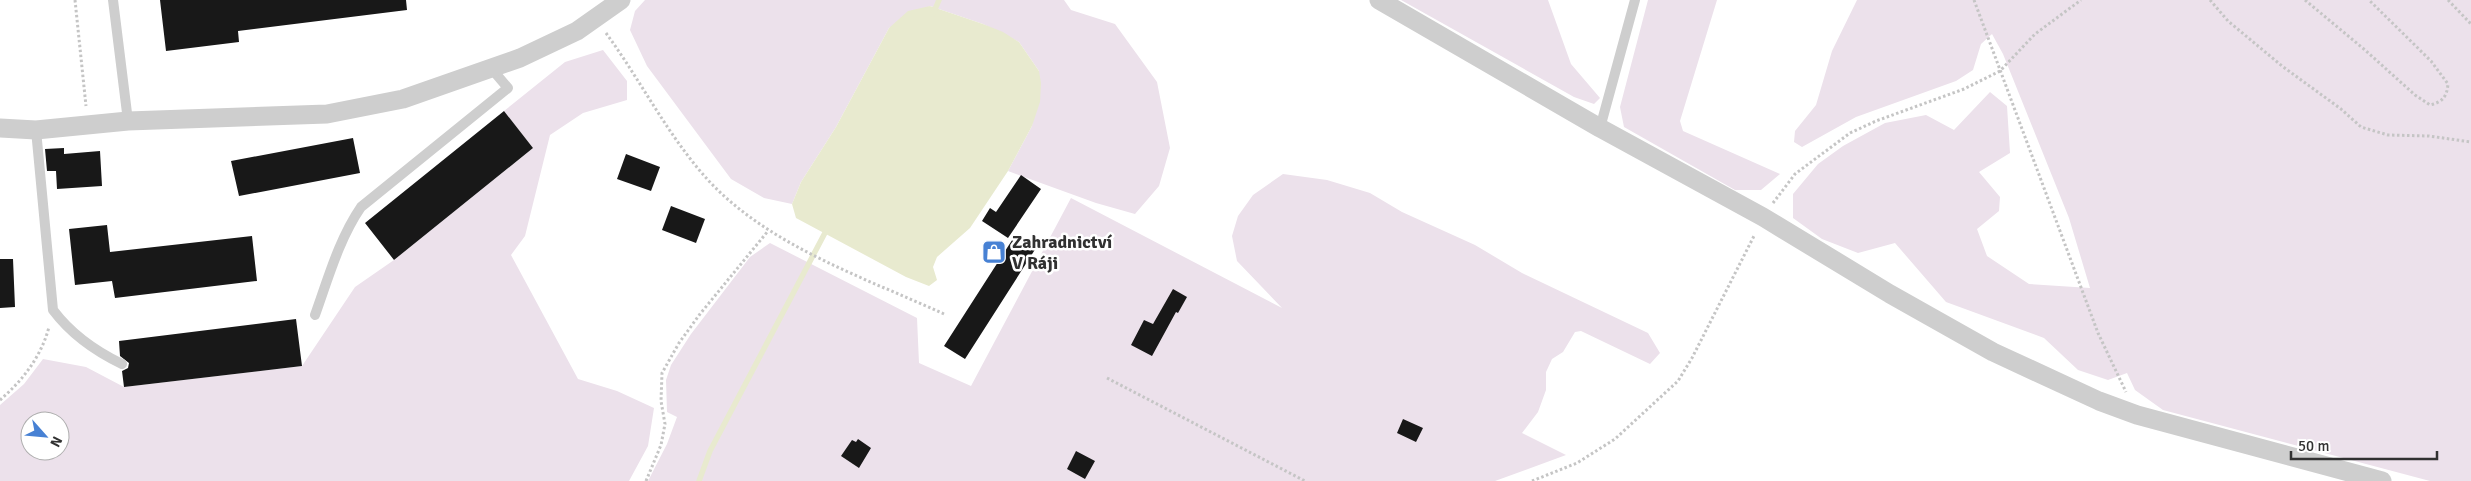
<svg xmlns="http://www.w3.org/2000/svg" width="2471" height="481" font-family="Signika,sans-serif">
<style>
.green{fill:#ece1eb;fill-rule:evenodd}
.water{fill:#e8eacf}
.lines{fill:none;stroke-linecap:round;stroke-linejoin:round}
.stream{stroke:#e8eacf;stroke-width:5.5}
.building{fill:#181818}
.path{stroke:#c5c5c5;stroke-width:3;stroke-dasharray:2.5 2.5;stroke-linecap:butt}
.service{stroke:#cecece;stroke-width:10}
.minor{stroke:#cecece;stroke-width:19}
.labels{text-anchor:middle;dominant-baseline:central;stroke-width:5;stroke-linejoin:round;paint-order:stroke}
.poi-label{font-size:18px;font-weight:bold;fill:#313131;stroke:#fff;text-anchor:start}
</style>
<rect width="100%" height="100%" fill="#fff"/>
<path class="green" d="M645 0H1064L1071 10 1115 24 1157 82 1170 148 1159 186 1135 214 1096 203 1008 171 1032 126 1039 71 1019 42 983 24 930 6 889 28 836 127 801 182 792 204 764 198 731 179 647 66 630 30 635 11Z
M1401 0H1548L1571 64 1600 98 1594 104 1574 97Z
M1648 0H1717L1680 121 1683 131 1780 174 1761 190H1735L1624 127 1620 107Z
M1857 0H2471V481H2430L2163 410 2135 390 2127 373 2108 380 2078 370 2044 338 1946 302 1895 243 1858 253 1822 239 1793 218V194L1818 164 1843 146 1885 123 1926 115 1954 130 1990 92 2007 106 2010 153 1979 172 2000 197 1999 211 1977 229 1987 256 2029 284 2090 288 2069 218 2003 54 1992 34 1981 44 1973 70 1956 81 1856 117 1802 147 1794 142 1795 131 1816 105 1832 51Z
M603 50 627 81V100L583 113 550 135 525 236 511 255 578 379 617 391 654 408 648 446 629 481H0V405L24 384 43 359 86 367 124 387 302 366 355 287 394 260 533 148 504 111 565 62ZM30 421H60V451H30Z
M1283 174 1327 180 1370 193 1402 212 1475 245 1522 273 1648 333 1660 353 1650 364 1581 331 1575 332 1563 352 1552 359 1546 372V390L1538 412 1522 433 1566 455 1495 481H648L667 444 677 417 667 412 666 380 671 365 691 334 750 257 770 243 917 318 919 363 971 386 1071 198 1282 308 1237 261 1232 236 1238 216 1253 195Z"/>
<path class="water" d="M930 6 983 24 1003 32 1019 42 1039 71 1041 83 1040 102 1032 126 1008 171 970 228 937 257 933 267 937 280 929 286 906 277 796 218 792 204 801 182 836 127 889 28 908 11Z"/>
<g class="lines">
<path class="stream" d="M933 14 939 0
M699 481 710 451 827 229"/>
</g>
<path class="building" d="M160 0H406L407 10 238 31 239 42 166 51Z
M504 111 533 148 394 260 365 223Z
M353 138 360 173 239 196 231 161Z
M64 148V154L100 151 102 186 57 189 56 171H47L45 149Z
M626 154 660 167 651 191 617 179Z
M1021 175 1041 189 1008 238 982 221 990 208 996 212Z
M671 206 705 219 696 243 662 230Z
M107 225 110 252 252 236 257 281 115 298 112 281 75 285 69 229Z
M1016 234 1036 248 965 359 944 346Z
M0 259H13L15 307 0 308Z
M1173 289 1187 297 1178 313 1176 312 1152 356 1131 345 1144 320 1153 324Z
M296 319 302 366 124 387 122 371 128 368 129 363 120 356 119 341Z
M1403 419 1423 428 1416 442 1397 433Z
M858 439 871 448 859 468 841 456 852 440 856 442Z
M1076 451 1095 461 1085 479 1067 469Z"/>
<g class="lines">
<path class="path" d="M75 0 86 106
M1974 0 2098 333 2126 392
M2210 0 2228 21 2282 66 2341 109 2361 127 2388 135 2429 136 2471 142
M2305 0 2365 50 2415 95 2430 105C2443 102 2447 96 2448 84L2431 61 2369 0
M2448 0 2471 24
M606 33C641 81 668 136 708 180 769 246 863 277 944 314
M1773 203 1795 174 1850 133 1876 121 1964 89 2000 71 2035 34 2081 0
M1107 378 1305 481
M0 400C23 380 41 357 49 327
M646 481 661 445 665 424 661 401 662 373 679 343 700 314 768 231
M1532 481 1577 463 1615 439 1678 381 1692 358 1755 234"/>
<path class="service" d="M113 0 128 121
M1600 128 1635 0
M36 130 53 310C71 334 95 351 122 364
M315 315C328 279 339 239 361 207L508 88 491 68"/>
<path class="minor" d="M1379 0 1600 128 1763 217 1890 294 1993 352 2099 401 2137 415 2382 481
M0 128 36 130 128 121 327 114 403 99 520 58 577 31 621 0"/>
</g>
<defs>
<g id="shop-square" transform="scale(1.25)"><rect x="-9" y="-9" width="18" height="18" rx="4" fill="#4781d4" stroke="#fff"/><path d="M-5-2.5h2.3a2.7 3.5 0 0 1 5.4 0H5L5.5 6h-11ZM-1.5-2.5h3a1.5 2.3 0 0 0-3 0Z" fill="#fff"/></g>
</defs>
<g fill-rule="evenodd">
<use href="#shop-square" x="994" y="252"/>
</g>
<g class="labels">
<g class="poi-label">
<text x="1012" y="242">Zahradnictví<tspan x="1012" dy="21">V Ráji</tspan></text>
</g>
</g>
<g transform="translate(45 436) rotate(117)"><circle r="24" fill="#ffffff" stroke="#adadad"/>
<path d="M0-4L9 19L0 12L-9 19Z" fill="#4781d4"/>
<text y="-8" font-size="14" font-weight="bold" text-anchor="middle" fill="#313131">N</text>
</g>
<path d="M2291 451v8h146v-8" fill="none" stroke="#313131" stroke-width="2.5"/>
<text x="2298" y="451" font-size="15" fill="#313131" stroke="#ffffff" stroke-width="4" paint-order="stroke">50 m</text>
</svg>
